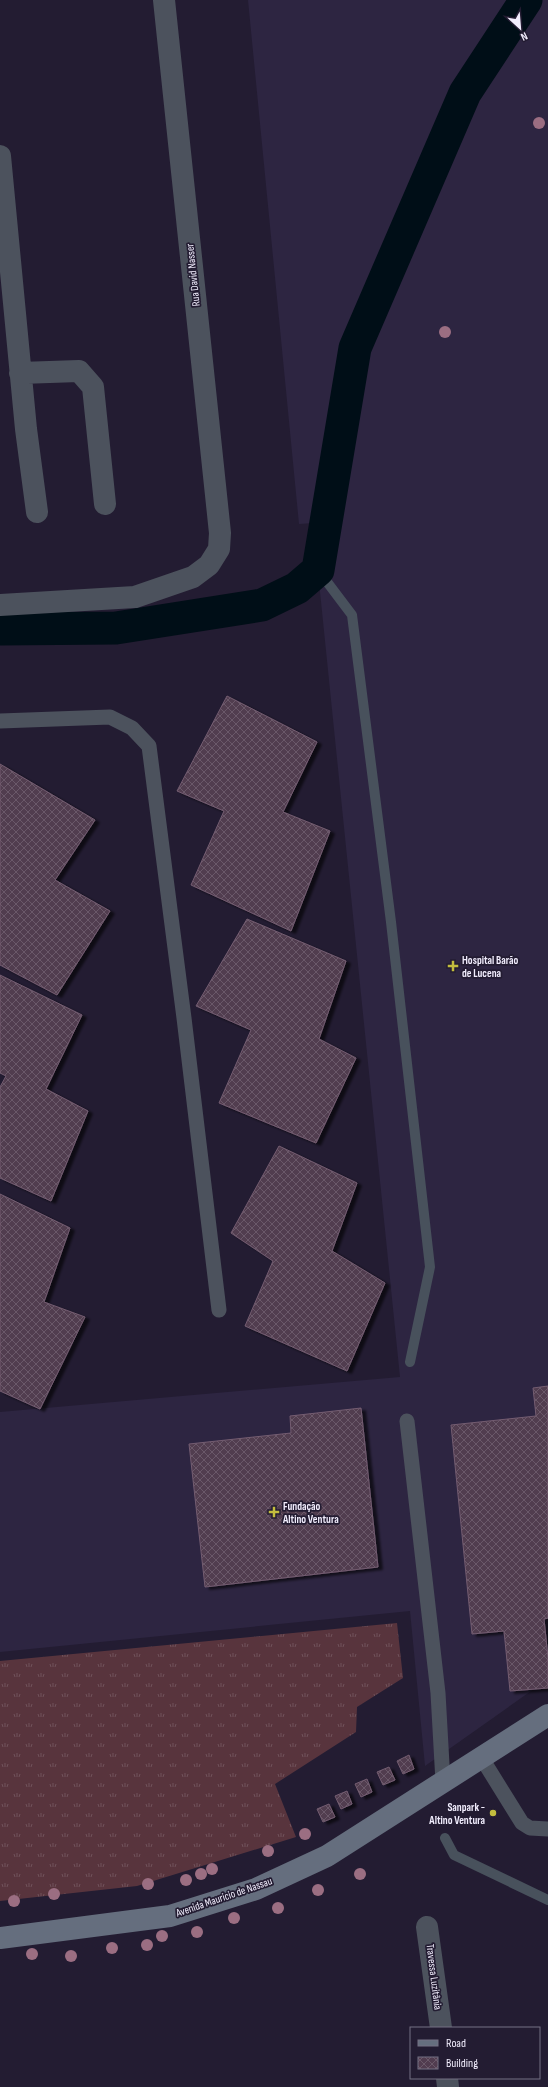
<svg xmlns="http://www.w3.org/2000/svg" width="548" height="2087" font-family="'Sofia Sans Condensed',sans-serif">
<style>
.built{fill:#2d2541}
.grass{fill:url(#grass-tufts)}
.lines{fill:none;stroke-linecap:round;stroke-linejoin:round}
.stream{stroke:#48515c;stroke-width:10}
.canal{stroke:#000e17;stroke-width:33}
.building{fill:url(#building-cross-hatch);stroke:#745d71;filter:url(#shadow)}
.service{stroke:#4c525d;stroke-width:15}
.minor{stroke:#4c525d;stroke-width:22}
.secondary{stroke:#656e7e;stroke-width:22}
.tree{fill:#9b6e82}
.poi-dot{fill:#c3bd3e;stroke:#231c32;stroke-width:1.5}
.labels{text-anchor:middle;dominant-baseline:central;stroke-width:3.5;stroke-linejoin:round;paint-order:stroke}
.street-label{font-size:11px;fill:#f1edfd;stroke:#231c32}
.poi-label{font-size:11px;font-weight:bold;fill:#f1edfd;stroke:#231c32;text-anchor:start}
</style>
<defs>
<pattern id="grass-tufts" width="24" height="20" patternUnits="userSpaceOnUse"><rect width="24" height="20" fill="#58343d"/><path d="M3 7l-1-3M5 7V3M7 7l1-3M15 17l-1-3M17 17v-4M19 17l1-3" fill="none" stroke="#70525a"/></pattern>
<pattern id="building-cross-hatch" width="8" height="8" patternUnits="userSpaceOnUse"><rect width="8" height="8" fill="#513c4f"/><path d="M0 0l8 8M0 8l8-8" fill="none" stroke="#6a5869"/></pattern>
<filter id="shadow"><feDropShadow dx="4.5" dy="2.5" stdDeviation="1" flood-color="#0009"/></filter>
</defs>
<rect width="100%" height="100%" fill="#231c32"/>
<path class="built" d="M248 0H548V1679L425 1766 410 1611 0 1652V1412L400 1377 313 523 299 524Z"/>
<path class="grass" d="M397 1623 403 1678 357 1707 356 1732 275 1784 296 1837 137 1886 0 1901V1661Z"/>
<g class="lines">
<path class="stream" d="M318 570 352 615 391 922 430 1267 410 1362
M445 1838 454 1855 548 1900"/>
<path class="canal" d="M0 629 116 628 262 605 297 588 318 570 355 348 465 93 526 0"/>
</g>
<path class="building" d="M227 696 317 742 283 812 330 831 291 931 191 885 224 811 177 791Z
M0 764 95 820 55 880 110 911 57 995 0 965Z
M247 919 346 961 319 1039 356 1058 316 1143 219 1103 251 1030 196 1006Z
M0 975 82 1015 46 1089 88 1111 51 1201 0 1178V1087L6 1076 0 1073Z
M279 1146 357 1183 332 1251 385 1283 347 1371 245 1326 273 1261 231 1233Z
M0 1194 70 1228 44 1302 85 1317 40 1409 0 1391Z
M548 1386V1618L544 1619 548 1658V1688L510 1691 504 1631 472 1634 451 1425 536 1416 533 1388Z
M361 1408 378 1567 205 1587 189 1444 291 1433 290 1416Z
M409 1755 414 1769 403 1774 397 1761Z
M389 1767 395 1780 383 1785 377 1772Z
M367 1779 372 1792 361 1797 355 1784Z
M347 1791 352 1804 341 1809 335 1796Z
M329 1804 335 1817 323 1822 317 1809Z"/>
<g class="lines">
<path class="service" d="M0 721 110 717 132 728 149 746 184 1018 219 1310
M407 1421 438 1693 443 1782
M481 1757 522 1823 530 1828 548 1829"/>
<path class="minor" d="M0 156 26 429 37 512
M20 373 79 371 93 387 105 504
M0 605 135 597 193 577 209 565 219 549 220 533 164 0
M427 1927 441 2028
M447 2078 448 2087"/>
<path class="secondary" d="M0 1938 170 1916 256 1889 327 1856 548 1715"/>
</g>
<g class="tree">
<circle cx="539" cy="123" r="6"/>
<circle cx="445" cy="332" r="6"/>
<circle cx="305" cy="1834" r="6"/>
<circle cx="268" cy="1851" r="6"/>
<circle cx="212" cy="1869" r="6"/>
<circle cx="201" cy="1874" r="6"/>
<circle cx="360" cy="1874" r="6"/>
<circle cx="186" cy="1880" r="6"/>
<circle cx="148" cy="1884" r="6"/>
<circle cx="318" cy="1890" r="6"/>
<circle cx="54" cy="1894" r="6"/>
<circle cx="14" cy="1901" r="6"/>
<circle cx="278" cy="1908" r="6"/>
<circle cx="234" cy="1918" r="6"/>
<circle cx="197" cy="1932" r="6"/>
<circle cx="162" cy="1936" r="6"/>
<circle cx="147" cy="1945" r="6"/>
<circle cx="112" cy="1948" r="6"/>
<circle cx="32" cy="1954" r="6"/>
<circle cx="71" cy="1956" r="6"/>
</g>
<g class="poi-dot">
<path d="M451 960h4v4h4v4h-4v4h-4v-4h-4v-4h4z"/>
<path d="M272 1506h4v4h4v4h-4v4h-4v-4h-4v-4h4z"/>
<circle cx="493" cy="1813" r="4"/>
</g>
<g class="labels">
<g class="street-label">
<text transform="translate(193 275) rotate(-96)">Rua David Nasser</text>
<text transform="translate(224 1897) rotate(-19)">Avenida Maurício de Nassau</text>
<text transform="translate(434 1977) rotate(83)">Travessa Luzitânia</text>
</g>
<g class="poi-label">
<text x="462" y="960">Hospital Barão<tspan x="462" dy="13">de Lucena</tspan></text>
<text x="283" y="1506">Fundação<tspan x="283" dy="13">Altino Ventura</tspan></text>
<text x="485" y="1807" text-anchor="end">Sanpark -<tspan x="485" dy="13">Altino Ventura</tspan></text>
</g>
</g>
<rect x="410" y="2027" width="130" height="52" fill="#231c32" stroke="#757083"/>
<rect x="418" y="2040" width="20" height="6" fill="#656e7e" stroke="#757083"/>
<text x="446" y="2047" font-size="12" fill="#f1edfd">Road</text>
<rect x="418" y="2057" width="20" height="12" fill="url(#building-cross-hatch)" stroke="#757083"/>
<text x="446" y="2067" font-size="12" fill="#f1edfd">Building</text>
<g transform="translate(520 28) rotate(154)" stroke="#231c32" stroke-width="3" paint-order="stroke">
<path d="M0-3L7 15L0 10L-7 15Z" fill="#f1edfd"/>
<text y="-6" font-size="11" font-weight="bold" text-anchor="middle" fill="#f1edfd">N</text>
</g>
</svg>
